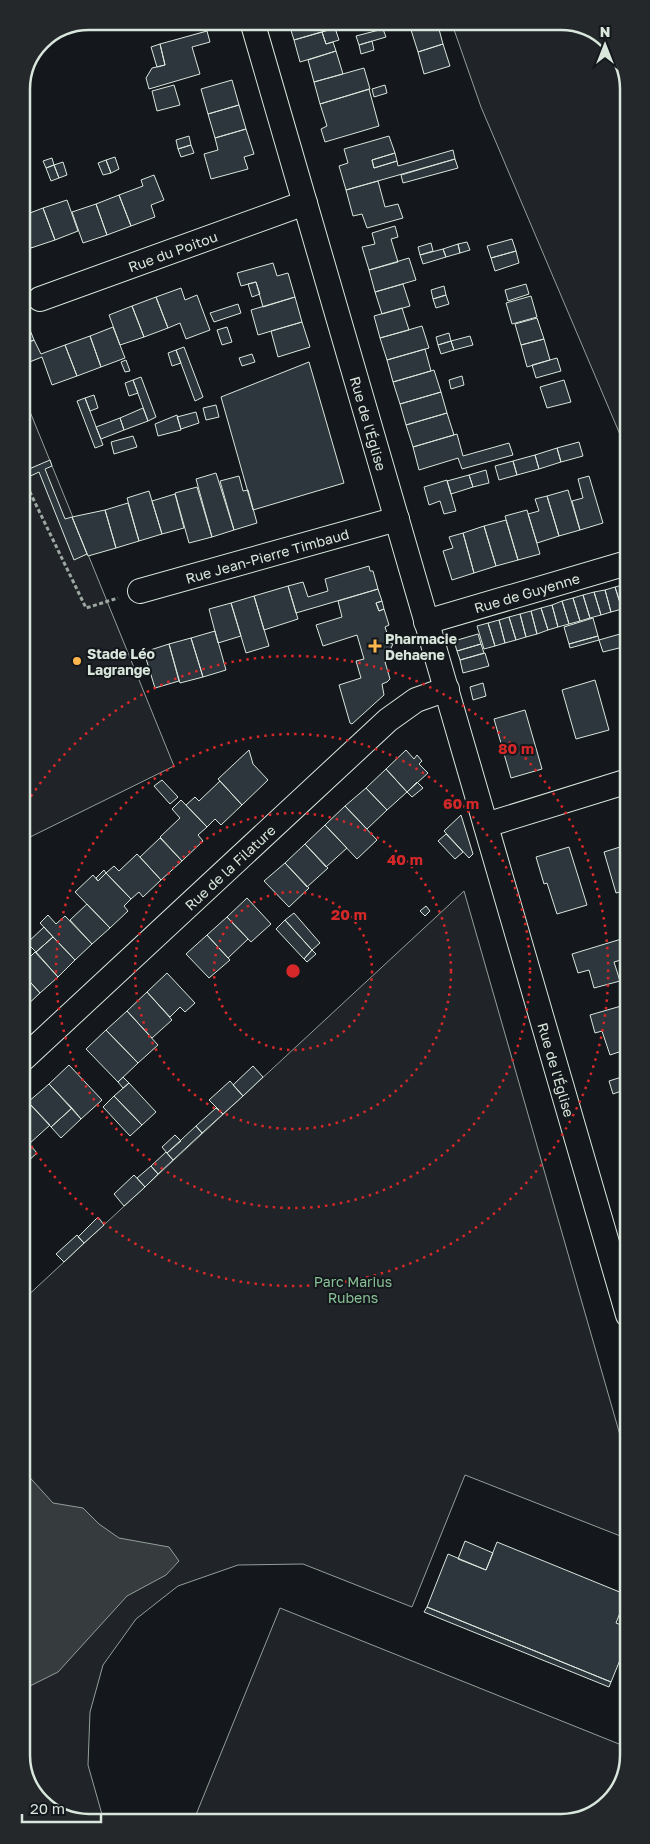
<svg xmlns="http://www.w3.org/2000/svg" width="650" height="1844" font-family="'Golos Text',sans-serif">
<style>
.green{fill:#202428;stroke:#939e99}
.water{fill:#363b3e;stroke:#939e99}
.building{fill:#2c363c;stroke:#d8e6dc}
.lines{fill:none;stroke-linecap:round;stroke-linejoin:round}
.street-casing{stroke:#d8e6dc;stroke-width:26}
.path{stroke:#9da8a2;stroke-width:3;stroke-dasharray:4 2.5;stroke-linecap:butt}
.street{stroke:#14181c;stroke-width:24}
.ring{fill:none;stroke:#d62828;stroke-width:2.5;stroke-dasharray:2.5 5}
.poi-dot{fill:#ffb74d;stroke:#14181c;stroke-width:2}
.labels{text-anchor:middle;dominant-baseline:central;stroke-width:4;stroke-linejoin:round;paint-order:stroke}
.street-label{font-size:14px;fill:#d8e6dc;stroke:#14181c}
.poi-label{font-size:14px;font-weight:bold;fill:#d8e6dc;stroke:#14181c;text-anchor:start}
.park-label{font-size:14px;fill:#8ac095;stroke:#14181c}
.rim{fill:none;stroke:#d8e6dc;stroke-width:2.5}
.centre{fill:#d62828;stroke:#14181c;stroke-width:2.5}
.ring-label{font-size:15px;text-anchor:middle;font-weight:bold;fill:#d62828;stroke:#14181c;stroke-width:4;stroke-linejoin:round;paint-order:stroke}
</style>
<rect width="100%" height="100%" fill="#14181c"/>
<path class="green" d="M451 21H566L602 35 626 71 627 451 481 107Z
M22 392 174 766 22 841Z
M464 891 628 1463V1539L465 1475 412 1607 303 1564 238 1565 178 1586 136 1619 103 1665 90 1712 88 1765 103 1818 101 1823H84L48 1809 24 1773 23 1300Z
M280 1608 629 1748V1755L615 1796 579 1820 193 1822Z"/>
<path class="water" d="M23 1470 53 1503 83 1508 99 1524 119 1538 169 1547 179 1561 166 1575 127 1596 58 1672 24 1689Z"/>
<path class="building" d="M174 21H197L176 27Z
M288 21H333L335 28 294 40Z
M360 21H377L355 28 353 23Z
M437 22 443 44 418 52 411 30Z
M335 28 339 40 326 44 322 32Z
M383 29 386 37 359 45 356 36Z
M207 31 210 42 192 47 200 74 149 89 146 78 152 68 165 65 160 44Z
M322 32 326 44 333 42 336 51 300 62 294 40Z
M372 41 374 50 361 54 359 45Z
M160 44 165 65 157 67 151 47Z
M443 44 450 66 424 74 418 52Z
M336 51 343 74 314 82 308 60Z
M364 68 370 89 320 104 314 82Z
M232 80 239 105 208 114 201 89Z
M174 85 180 105 157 111 152 91Z
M385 85 387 93 374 97 372 89Z
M369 89 379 126 325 142 321 129 327 126 320 104Z
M239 105 246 129 215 138 208 114Z
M246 129 254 154 244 157 248 169 211 179 204 154 218 150 215 138Z
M189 136 191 145 178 149 176 140Z
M389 136 395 153 372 160 374 168 397 161 398 166 453 150 455 159 346 190 339 166 348 163 344 149Z
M191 145 194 153 181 157 178 149Z
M395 153 397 161 374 168 372 160Z
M115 157 119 169 111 173 106 160Z
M52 158 54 165 46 168 43 161Z
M455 159 458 168 403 183 401 175Z
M106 160 111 173 103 175 98 163Z
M63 162 67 175 59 178 54 165Z
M54 165 59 178 51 181 46 168Z
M154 175 164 200 151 205 155 217 131 226 119 195 143 186 141 180Z
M378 181 385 207 398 204 403 218 367 228 362 214 353 216 346 190Z
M119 195 131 226 107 235 96 204Z
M67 200 78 231 55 240 43 208Z
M96 204 107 235 83 243 72 212Z
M43 208 55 240 31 248 22 223V216Z
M22 223 31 248 22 252Z
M395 226 398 237 391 239 398 262 369 270 362 247 375 244 372 233Z
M512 239 516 251 491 258 487 246Z
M467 242 470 250 460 253 458 244Z
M431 243 433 251 420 255 418 247Z
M458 244 460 253 446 257 443 249Z
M443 249 446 257 423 264 420 255Z
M516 251 519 263 495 271 491 258Z
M409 258 416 280 375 292 369 270Z
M273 263 277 276 288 273 295 297 263 307 256 282 241 286 237 273Z
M256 282 260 294 252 297 248 284Z
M403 284 410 306 382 314 375 292Z
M526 284 529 294 508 301 505 290Z
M444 286 446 295 433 299 431 290Z
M181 288 185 300 197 295 210 330 186 339 180 323 168 328 156 297Z
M446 295 449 304 436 308 433 299Z
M531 296 537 317 512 324 506 303Z
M156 297 168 328 144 337 132 306Z
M295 297 302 322 258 335 251 310Z
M238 304 241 313 214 322 210 313Z
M132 306 144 337 120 345 109 315Z
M402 308 409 330 380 338 374 316Z
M537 318 544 339 521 345 515 324Z
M26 320 30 330 22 333V322Z
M302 322 310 347 278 357 271 331Z
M422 326 429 348 387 360 380 338Z
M113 327 125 358 101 367 90 336Z
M227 327 232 342 222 345 217 330Z
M30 330 34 340 22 345V333Z
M449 333 451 341 438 345 436 337Z
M90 336 101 367 77 376 65 345Z
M470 336 473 345 454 350 451 341Z
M544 339 550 360 527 367 521 345Z
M34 340 41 354 65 345 77 376 52 385 42 357 22 365V345Z
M451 341 454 350 441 354 438 345Z
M184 347 203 397 195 401 176 350Z
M425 349 431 371 393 382 387 360Z
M176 350 181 363 172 366 168 353Z
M252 354 255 362 242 366 239 358Z
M557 358 561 371 536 378 532 365Z
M126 360 130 371 125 372 121 362Z
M309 362 344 483 253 510 221 397Z
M434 370 441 392 400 404 393 382Z
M462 376 464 385 451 389 449 380Z
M141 377 156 417 148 421 133 380Z
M133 380 138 393 129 396 125 383Z
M564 380 571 402 547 408 540 387Z
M441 392 447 413 406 425 400 404Z
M94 395 98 408 90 411 85 398Z
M85 398 103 445 95 448 77 401Z
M216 405 219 417 206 420 203 408Z
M143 408 148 421 124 430 120 418Z
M196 412 199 423 181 429 177 417Z
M447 413 454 435 413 447 406 425Z
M177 415 181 430 158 436 155 424Z
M120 418 124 430 101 439 96 427Z
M457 434 463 456 509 443 513 455 462 469 458 458 419 470 413 447Z
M133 436 137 447 114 454 111 442Z
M579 442 583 456 561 462 557 448Z
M557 448 561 462 539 469 535 455Z
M535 455 539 469 517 475 513 461Z
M50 460 52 466 45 469 65 519 72 517 87 554 74 560 39 472 22 480V472Z
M513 461 517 475 499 480 495 466Z
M486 470 489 483 473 487 469 475Z
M216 473 234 530 212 537 196 479Z
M469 475 473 487 451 494 447 481Z
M239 476 243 491 248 490 257 523 234 530 220 481Z
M589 476 603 523 580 530 572 501 583 498 578 479Z
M447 480 456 511 444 514 440 501 429 505 424 487Z
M197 487 212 537 189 543 175 493Z
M568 490 580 530 559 536 547 496Z
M149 491 162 534 139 541 127 498Z
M175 494 184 528 162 534 152 501Z
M547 496 559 536 537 543 528 514 539 511 535 499Z
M128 503 139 541 116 548 105 510Z
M105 510 116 548 88 556 72 517Z
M527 510 540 554 518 560 505 516Z
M506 520 518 560 496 566 484 526Z
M484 526 496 566 474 573 463 533Z
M463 533 474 573 452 580 443 551 453 548 449 537Z
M369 566 370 571H373L378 589 296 613 288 586 303 582 308 597 328 591 325 579Z
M626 584 627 608 622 609 615 587Z
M288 586 298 619 264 630 254 596Z
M615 587 622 609 611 612 605 590Z
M378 589 382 601 376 603 379 611 384 609 389 625 385 627 387 633 390 634 388 637 389 643 393 644 391 648 393 655 397 658 385 662 390 679 387 682 382 684 384 695 352 724 350 723 339 685 361 678 356 661 364 659 357 635 323 646 316 625 342 617 338 601Z
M605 590 611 612 601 615 594 592Z
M594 592 601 615 590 618 583 595Z
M583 595 590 618 580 621 573 598Z
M254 596 269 646 246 653 231 603Z
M573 598 580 621 569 624 562 601Z
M382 601 384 609 379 611 376 603Z
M562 601 569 624 558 627 552 605Z
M231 603 241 636 218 643 209 609Z
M552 605 558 627 548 630 541 608Z
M541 608 548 630 537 634 531 611Z
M531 611 537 634 526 637 520 614Z
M520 614 526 637 516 640 509 617Z
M509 617 516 640 505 643 499 620Z
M593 618 598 636 569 644 564 627Z
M499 620 505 643 495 646 488 623Z
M488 623 495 646 484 649 477 626Z
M215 631 226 670 203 677 191 638Z
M478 634 481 644 457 651 454 641Z
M620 634 623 647 603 652 599 640Z
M598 636 599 640 570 648 569 644Z
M191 638 203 677 180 683 169 644Z
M169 644 179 681 155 688 144 652Z
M481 644 484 653 460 660 457 651Z
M485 653 489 666 463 673 460 660Z
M595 680 609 730 576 739 562 690Z
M483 683 486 696 473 700 470 687Z
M525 710 542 769 511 778 494 719Z
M249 750 253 764 268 780 242 805 218 779Z
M406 750 414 759 417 755 422 761 419 764 428 773 407 792 386 769Z
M386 769 407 792 387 810 366 788Z
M162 780 178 797 170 804 154 786Z
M220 781 242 805 221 825 215 819 207 827 186 805 195 797 199 801Z
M417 782 423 788 412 797 407 792Z
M366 788 387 810 367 829 345 806Z
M181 800 207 827 198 835 203 841 182 861 160 837 180 818 172 809Z
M345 806 377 840 357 859 325 825Z
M461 815 473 854 469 858 444 831Z
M325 825 347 848 326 867 305 844Z
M446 834 463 852 455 859 438 841Z
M160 838 182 861 161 880 140 857Z
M305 844 328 868 307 887 285 863Z
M569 847 587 905 557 914 547 883 544 884 536 857Z
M620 847 621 852 627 850 628 890 616 893 604 852Z
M137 854 161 880 143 897 139 892 131 899 106 873 114 866 119 871Z
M285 863 309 888 289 907 264 881Z
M104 870 106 873 98 881 96 878Z
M106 873 131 899 124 906 128 911 110 928 75 892 93 875 98 881Z
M247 898 271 924 251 942 227 917Z
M87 904 110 928 92 944 70 920Z
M426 906 430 911 425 916 420 911Z
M294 913 320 943 312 950 285 920Z
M48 915 56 924 65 916 92 944 75 960 40 923Z
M227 917 248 939 228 958 207 935Z
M285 920 312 950 304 959 276 929Z
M44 927 53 937 36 952 27 943Z
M207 935 230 960 209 978 186 954Z
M53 937 75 960 58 977 36 952Z
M628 937V958L614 962 620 981 594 988 589 970 578 973 572 954Z
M312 950 316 954 307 962 304 959Z
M35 952 58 977 40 993 23 974V964Z
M167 973 195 1003 185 1012 180 1007 170 1017 147 992Z
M23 974 40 993 23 1009Z
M147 992 172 1020 152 1038 127 1011Z
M628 1004V1049L610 1055 602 1031 595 1033 590 1015Z
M127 1011 158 1045 138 1063 106 1030Z
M106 1030 138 1063 118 1082 86 1049Z
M69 1065 102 1100 81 1119 49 1084Z
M253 1066 263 1077 243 1096 233 1085Z
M628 1075V1103L624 1090 613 1094 609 1081Z
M123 1077 129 1083 123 1088 118 1082Z
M230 1081 243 1096 223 1114 209 1100Z
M129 1083 156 1112 142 1125 114 1096Z
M49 1084 72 1108 51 1127 28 1102Z
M114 1096 142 1125 130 1136 103 1107Z
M28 1102 50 1125 29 1144 23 1137V1107Z
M72 1108 81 1119 61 1138 51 1127Z
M216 1108 223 1114 202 1133 196 1126Z
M196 1126 202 1133 173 1160 167 1153Z
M175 1135 181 1141 167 1153 162 1147Z
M23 1137 37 1153 28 1161 23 1156Z
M166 1152 173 1160 158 1174 151 1166Z
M151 1166 158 1174 145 1187 137 1178Z
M134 1175 145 1187 124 1206 114 1194Z
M98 1217 104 1225 84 1243 78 1237Z
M77 1235 84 1243 64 1262 56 1254Z
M465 1541 493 1553 486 1570 458 1559Z
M497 1542 627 1595 616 1623 629 1628V1638L611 1682 427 1607 448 1554 486 1570Z
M427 1607 611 1682 609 1687 424 1612Z"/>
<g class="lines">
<g class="street-casing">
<g id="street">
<path id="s1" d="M252 21 628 1315"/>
<path id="s2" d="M40 299 305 203"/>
<path id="s3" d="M140 591 397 519"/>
<path id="s4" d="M426 622 627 563"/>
<path d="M486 825 625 782"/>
<path id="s5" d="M23 1059 388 720 416 700 447 689"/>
</g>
</g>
<path class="path" d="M22 486 26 484 86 608 118 598"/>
<use href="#street" class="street"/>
</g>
<g class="ring">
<circle cx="293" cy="971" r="79"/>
<circle cx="293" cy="971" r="158"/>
<circle cx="293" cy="971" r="237"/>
<path d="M23 809A315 315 0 1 1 23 1133"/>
</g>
<g class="poi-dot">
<path d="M372.5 638.5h5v5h5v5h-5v5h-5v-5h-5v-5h5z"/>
<circle cx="77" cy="661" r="5"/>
</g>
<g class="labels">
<g class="street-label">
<text stroke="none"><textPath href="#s2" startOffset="141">Rue du Poitou</textPath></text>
<text stroke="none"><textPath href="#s1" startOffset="419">Rue de l'Église</textPath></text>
<text stroke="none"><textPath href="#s3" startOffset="132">Rue Jean-Pierre Timbaud</textPath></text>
<text stroke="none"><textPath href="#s4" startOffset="105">Rue de Guyenne</textPath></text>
<text stroke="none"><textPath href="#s5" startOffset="282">Rue de la Filature</textPath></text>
<text stroke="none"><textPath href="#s1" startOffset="1092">Rue de l'Église</textPath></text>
</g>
<g class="poi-label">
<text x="385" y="638">Pharmacie<tspan x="385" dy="16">Dehaene</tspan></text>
<text x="87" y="653">Stade Léo<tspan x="87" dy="16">Lagrange</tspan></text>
</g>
<g class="park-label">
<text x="353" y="1281">Parc Marius<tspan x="353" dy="16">Rubens</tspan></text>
</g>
</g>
<path d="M0 0H650V1844H0ZM89 30H561A59 59 0 0 1 620 89V1755A59 59 0 0 1 561 1814H89A59 59 0 0 1 30 1755V89A59 59 0 0 1 89 30Z" fill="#24282b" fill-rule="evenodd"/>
<path class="rim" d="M89 30H561A59 59 0 0 1 620 89V1755A59 59 0 0 1 561 1814H89A59 59 0 0 1 30 1755V89A59 59 0 0 1 89 30Z"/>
<circle cx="293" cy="971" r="8" class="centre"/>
<g class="ring-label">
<text x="516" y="754">80 m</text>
<text x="461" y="809">60 m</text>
<text x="405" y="865">40 m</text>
<text x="349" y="920">20 m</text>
</g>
<g transform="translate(605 45)" stroke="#14181c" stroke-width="4" paint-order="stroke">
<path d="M0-4L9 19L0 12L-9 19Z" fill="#d8e6dc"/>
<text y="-8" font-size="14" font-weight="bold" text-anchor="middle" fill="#d8e6dc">N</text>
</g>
<path d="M22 1814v8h79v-8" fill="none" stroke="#d8e6dc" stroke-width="2.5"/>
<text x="30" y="1814" font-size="15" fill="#d8e6dc" stroke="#14181c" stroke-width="4" paint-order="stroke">20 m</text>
</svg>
